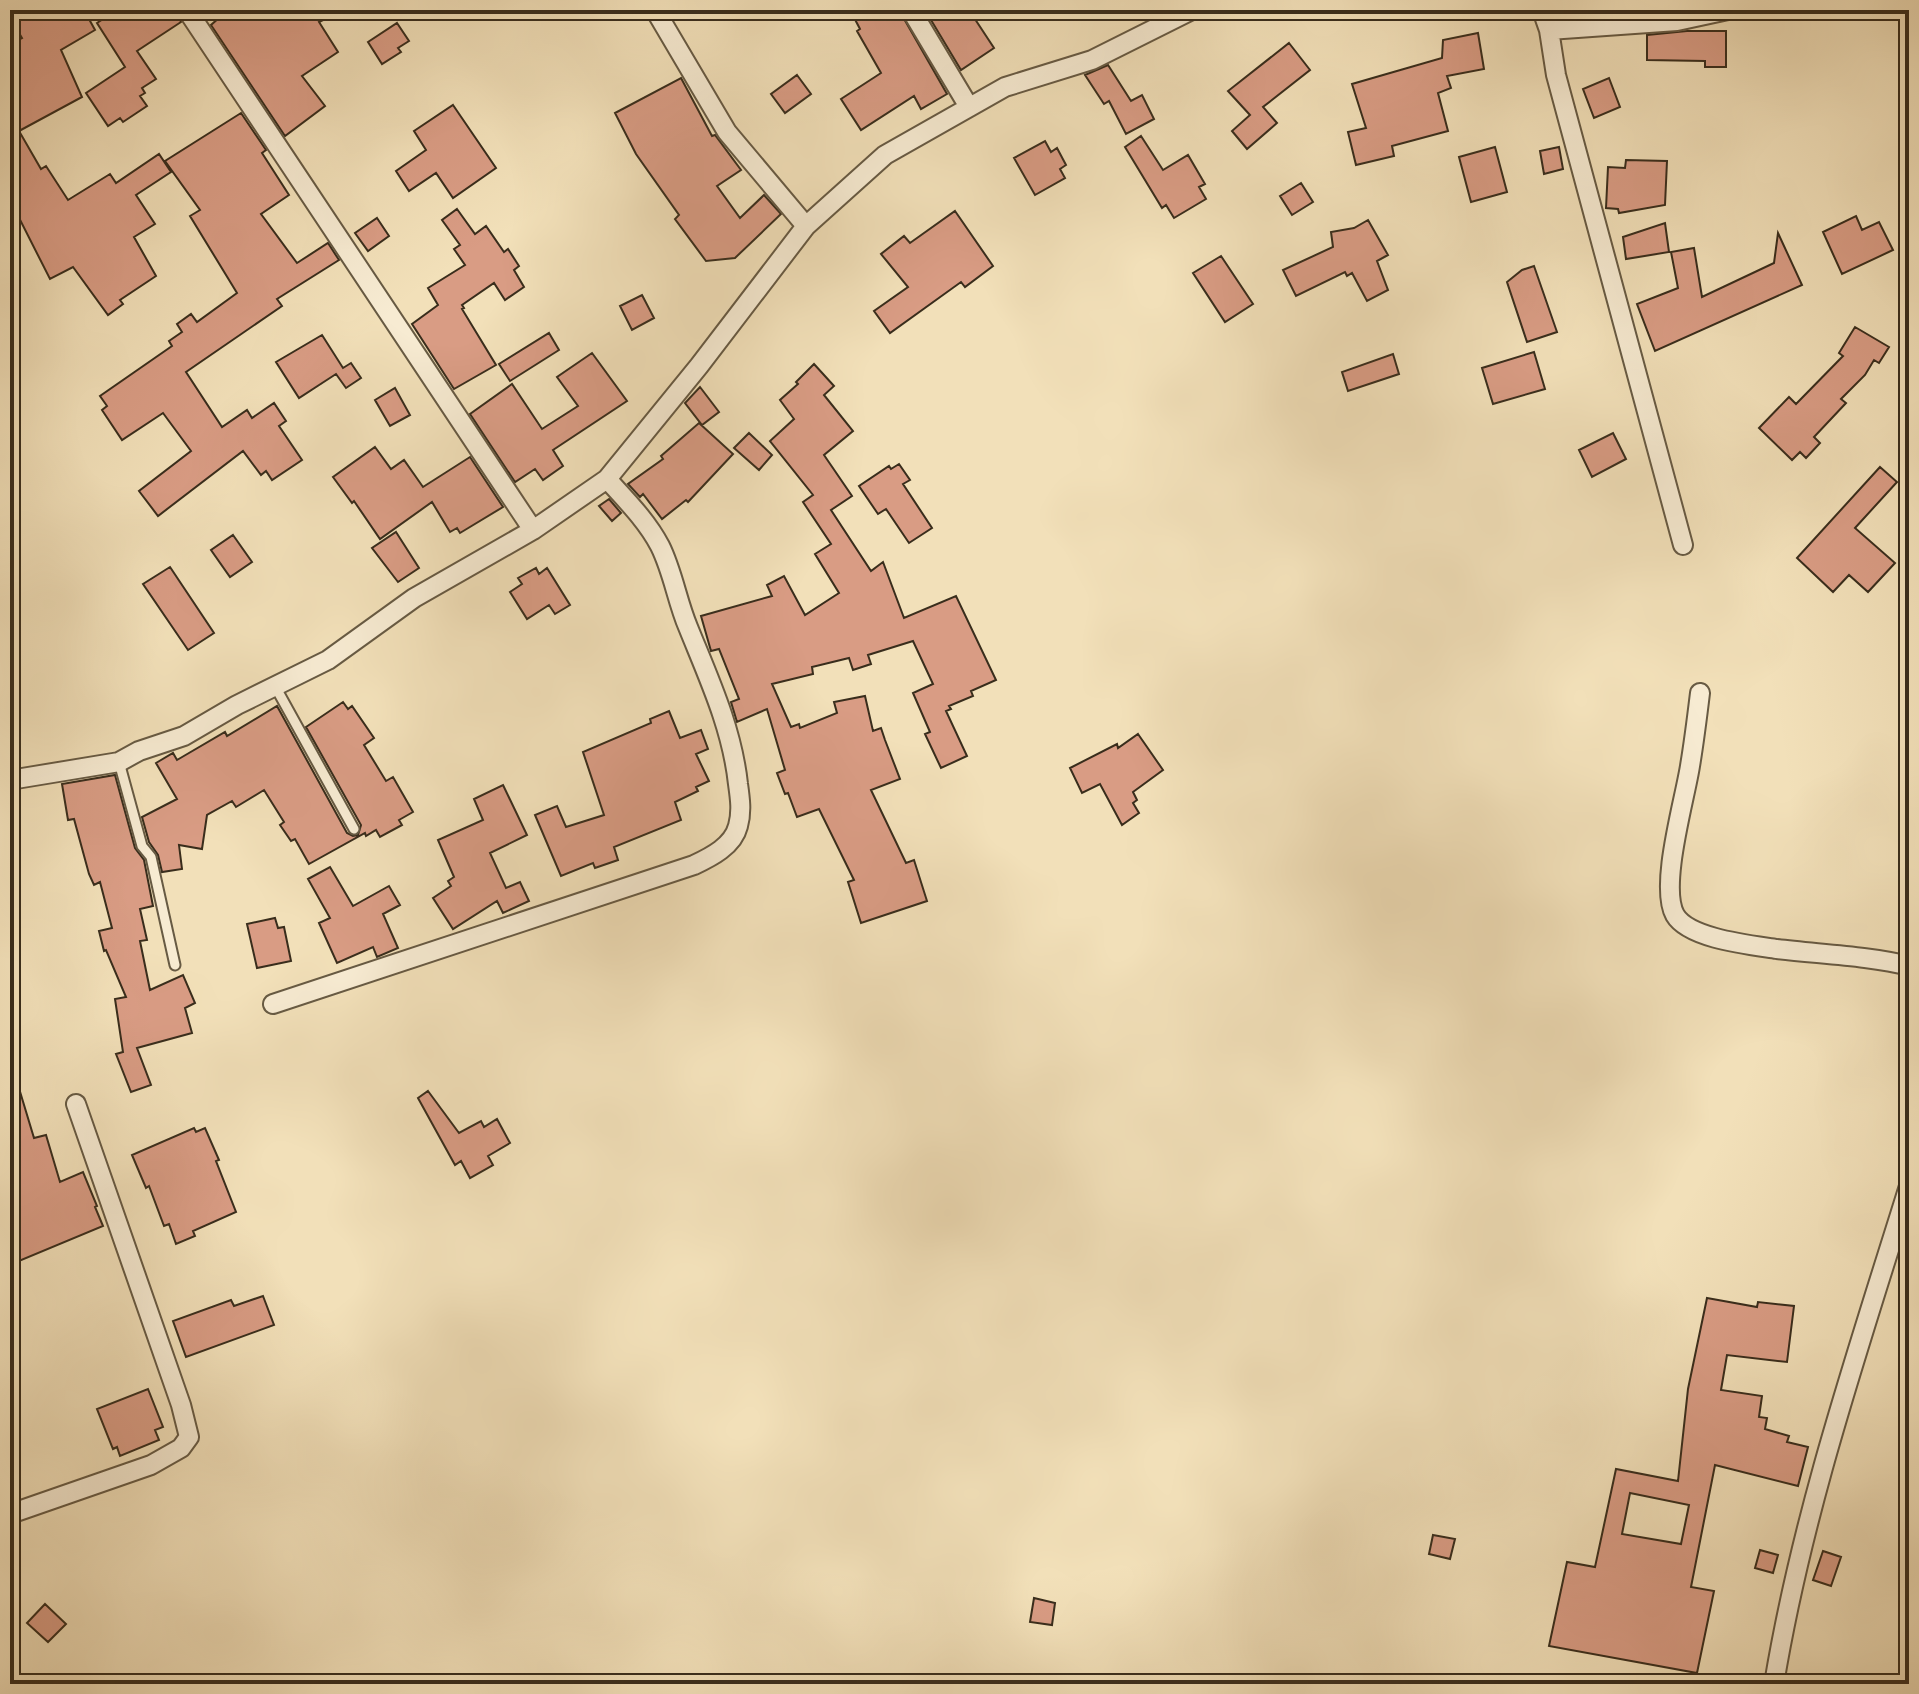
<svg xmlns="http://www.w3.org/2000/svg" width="1919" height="1694" font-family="'IM FELL DW Pica',serif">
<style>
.building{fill:#d99c84;stroke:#392d1c;stroke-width:2;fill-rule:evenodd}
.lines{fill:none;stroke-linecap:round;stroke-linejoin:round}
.service-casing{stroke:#675a43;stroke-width:13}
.minor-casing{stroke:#675a43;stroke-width:22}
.service{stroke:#f7ebd2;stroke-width:9}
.minor{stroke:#f7ebd2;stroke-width:18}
</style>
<rect width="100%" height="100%" fill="#f2e0b9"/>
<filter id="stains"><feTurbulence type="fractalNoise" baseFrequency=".0025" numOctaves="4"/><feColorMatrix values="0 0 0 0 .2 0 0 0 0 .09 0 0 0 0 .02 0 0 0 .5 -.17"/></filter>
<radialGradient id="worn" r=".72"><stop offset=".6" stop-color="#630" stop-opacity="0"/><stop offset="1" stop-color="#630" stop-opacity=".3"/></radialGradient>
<path class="building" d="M10 10H84L95 30 61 50 82 97 19 131 41 169 46 166 68 200 110 174 116 183 159 154 171 172 136 195 155 224 134 237 156 276 120 300 123 304 108 315 73 267 50 279 10 200V44L22 38 10 17Z
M117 10H175L181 22 137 51 156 79 142 88 145 93 140 96 147 106 123 122 120 118 108 126 86 93 125 67 97 23Z
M228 10H343L319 22 338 52 302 76 325 106 285 136 211 25Z
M850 10H899L947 94 921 109 914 96 861 130 841 99 881 73 857 31 860 29Z
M925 10H969L994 48 961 70Z
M397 23 409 41 398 48 401 52 382 64 368 42Z
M1687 31H1726V67H1705V61L1647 60V35Z
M1478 33 1484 69 1447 76 1451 88 1438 93 1448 131 1392 146 1394 156 1356 165 1348 132 1366 128 1352 84 1442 58 1443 40Z
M1289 43 1310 70 1263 107 1277 123 1247 149 1232 131 1250 115 1228 91Z
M1108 65 1131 101 1142 95 1154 119 1126 134 1109 101 1104 104 1085 75Z
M797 75 811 94 785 113 771 94Z
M681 78 712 136 715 135 741 170 717 186 740 218 764 195 781 214 735 258 706 261 675 219 679 215 636 154 615 113Z
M1609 78 1620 107 1594 118 1583 89Z
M453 105 496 168 453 198 436 173 409 191 396 171 426 150 414 131Z
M241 113 266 150 262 153 289 195 261 214 297 263 328 243 339 260 277 299 282 306 186 372 222 427 247 410 252 418 274 403 286 421 279 426 302 460 272 480 266 471 261 475 243 451 158 516 139 491 191 451 163 413 122 440 102 410 107 406 100 396 172 346 169 341 182 332 177 324 191 314 197 322 237 293 190 216 200 210 165 161Z
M1141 136 1163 170 1188 155 1205 184 1199 187 1206 199 1174 218 1166 205 1162 208 1125 147Z
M1045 141 1051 152 1057 148 1066 165 1060 169 1065 178 1035 195 1014 158Z
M1495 147 1507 192 1471 202 1459 157Z
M1559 147 1563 169 1544 174 1540 151Z
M1626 160 1667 161 1665 205 1619 213 1618 209 1606 208 1608 167 1625 168Z
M1301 183 1313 202 1292 215 1280 196Z
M457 209 475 234 486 226 504 252 508 249 519 266 514 270 524 287 505 300 494 283 462 305 464 308 462 309 496 365 454 389 412 324 438 305 428 288 465 265 454 249 460 245 442 220Z
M955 211 993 266 965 287 961 282 890 333 874 311 908 287 881 254 904 236 910 243Z
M1856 216 1862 230 1879 222 1893 250 1842 274 1823 232Z
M377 218 389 236 368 251 355 233Z
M1368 220 1388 255 1377 261 1388 290 1367 301 1352 273 1347 276 1345 272 1296 296 1283 270 1333 247 1331 232 1354 228Z
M1665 223 1669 252 1626 259 1623 237Z
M1778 233 1802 285 1655 351 1637 304 1678 288 1671 252 1694 248 1702 297 1774 263Z
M1221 256 1253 304 1225 322 1193 273Z
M1534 266 1557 332 1527 342 1507 282 1522 270Z
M642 295 654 318 632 330 620 306Z
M1855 327 1889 347 1879 363 1874 360 1865 375 1841 399 1846 403 1814 437 1820 443 1806 458 1800 452 1792 460 1759 428 1789 397 1796 404 1843 356 1839 353Z
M549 333 559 350 510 381 499 364Z
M322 335 343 368 351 363 361 378 346 388 336 374 299 398 276 362Z
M1534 352 1545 389 1493 404 1482 368Z
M592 353 627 401 553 450 563 466 543 480 535 469 515 482 470 414 512 384 542 429 578 406 557 377Z
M1393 354 1399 374 1348 391 1342 372Z
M814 364 834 386 824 395 853 431 824 455 852 496 831 510 871 571 883 562 904 618 956 596 996 680 971 691 973 696 949 706 951 709 946 711 967 756 941 768 925 734 930 732 913 693 933 684 913 641 868 655 871 664 853 670 849 658 812 667 813 674 772 684 791 727 799 724 800 728 837 713 834 702 865 696 873 731 881 728 885 740 900 779 871 790 906 863 914 860 927 901 861 923 848 882 854 880 819 809 797 817 788 793 785 794 777 773 785 770 767 709 737 722 731 702 739 699 719 649 711 651 701 616 772 596 767 585 784 576 805 615 839 593 815 554 831 544 803 502 813 495 770 441 794 419 780 400 798 384 796 382Z
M700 387 719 412 702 425 685 403Z
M395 388 410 415 390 426 375 400Z
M699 423 733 454 688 502 686 500 662 519 643 494 640 497 628 484 663 459 661 456Z
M749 433 772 455 759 470 734 448Z
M1613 433 1626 459 1592 477 1579 450Z
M375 447 391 469 404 460 423 487 470 457 503 507 460 533 457 528 450 532 432 502 380 539 354 501 352 503 333 477Z
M899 464 910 480 903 484 932 528 909 543 886 509 878 514 859 486 889 466 891 469Z
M1880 467 1897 482 1855 528 1895 563 1868 592 1849 575 1833 592 1797 558Z
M609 499 621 513 612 521 599 506Z
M396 532 419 568 398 582 372 548Z
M233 535 252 562 230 577 211 550Z
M170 567 214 633 188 650 143 584Z
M536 568 539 574 547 568 570 605 555 614 549 605 527 619 510 592 522 584 518 578Z
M343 702 348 709 352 706 374 738 364 745 386 781 393 777 413 812 399 820 402 825 380 837 376 830 366 836 365 833 309 864 295 839 291 841 280 825 284 822 264 790 236 807 232 801 207 815 202 849 179 845 182 869 162 872 158 855 149 842 142 817 177 799 156 763 173 753 177 760 225 732 227 736 277 706 347 833 353 836 358 835 361 825 306 727Z
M669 711 680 738 701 730 708 749 696 754 709 781 696 787 698 791 675 802 681 820 614 847 618 860 595 868 593 863 561 876 535 815 557 806 566 827 604 815 583 752 651 723 650 719Z
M1138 734 1163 770 1133 792 1137 800 1133 803 1139 813 1122 825 1100 784 1082 793 1070 768 1117 744 1118 748Z
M115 775 135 848 144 860 153 906 140 909 147 940 140 941 150 990 183 975 195 1003 185 1008 192 1033 137 1048 151 1085 131 1092 116 1054 123 1052 115 999 126 997 106 950 104 951 99 931 112 928 100 882 94 885 89 874 74 819 68 820 62 784Z
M503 785 527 835 490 853 506 888 520 882 529 901 503 913 497 901 453 929 433 898 451 886 448 881 454 877 438 840 483 820 474 799Z
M330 867 353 906 389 886 400 905 383 914 398 948 377 957 373 947 337 963 319 923 330 918 308 879Z
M275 918 278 928 284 927 291 961 257 968 247 924Z
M15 1075 34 1138 46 1135 60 1182 83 1172 97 1206 95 1207 103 1226 19 1261 10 1240V1076Z
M428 1091 459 1133 481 1121 484 1127 497 1119 510 1143 488 1156 493 1165 470 1178 461 1161 455 1165 418 1098Z
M194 1128 196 1132 205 1128 219 1160 216 1161 236 1212 193 1231 195 1236 176 1244 169 1224 164 1226 149 1186 146 1188 132 1155Z
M263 1296 274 1325 186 1357 173 1321 231 1300 234 1306Z
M1707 1298 1757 1307 1758 1302 1794 1306 1787 1362 1727 1355 1721 1390 1762 1396 1759 1417 1767 1418 1765 1429 1789 1436 1787 1442 1808 1447 1798 1486 1715 1465 1691 1587 1714 1591 1697 1673 1549 1646 1567 1562 1595 1567 1616 1469 1678 1481 1688 1389ZM1630 1493 1689 1505 1681 1544 1622 1534Z
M148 1389 163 1427 155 1430 159 1440 120 1456 117 1447 113 1449 97 1409Z
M1433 1535 1455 1539 1450 1559 1429 1554Z
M1760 1550 1778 1555 1773 1573 1755 1568Z
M1823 1551 1841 1557 1831 1586 1813 1580Z
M1034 1598 1055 1603 1052 1625 1030 1622Z
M45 1604 66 1624 48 1642 27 1623Z"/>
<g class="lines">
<g class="service-casing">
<path id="service" d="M276 688 354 829
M119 762 142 846 151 857 175 965"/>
</g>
<g class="minor-casing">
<path id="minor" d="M187 10 533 530
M655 10 727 132 806 226
M911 10 969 107
M1542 10 1549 30 1556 75 1683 545
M1549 30 1677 21 1728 10
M1700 693C1697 718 1694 742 1690 766 1685 799 1659 886 1675 915 1689 939 1751 945 1777 949 1817 954 1871 956 1909 966
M10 780 119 762 139 751 184 736 237 705 328 660 414 598 533 530 607 479 699 366 806 226 885 155 1005 87 1092 60 1192 10
M273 1004 694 865C711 857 733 846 738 826 742 812 740 798 738 784 732 728 709 679 688 627 677 601 673 572 660 546 647 521 626 500 607 479
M10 1514 151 1465 181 1448 189 1437 181 1405 76 1104
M1774 1684C1802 1514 1858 1350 1909 1186"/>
</g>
<use href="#service" class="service"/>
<use href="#minor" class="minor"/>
</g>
<rect width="1919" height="1694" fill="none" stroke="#f2e0b9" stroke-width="40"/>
<rect x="12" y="12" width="1895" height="1670" fill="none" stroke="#392d1c" stroke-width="4"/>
<rect x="20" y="20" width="1879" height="1654" fill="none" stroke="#392d1c" stroke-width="2"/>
<rect width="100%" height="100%" filter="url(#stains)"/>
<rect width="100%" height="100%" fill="url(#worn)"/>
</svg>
